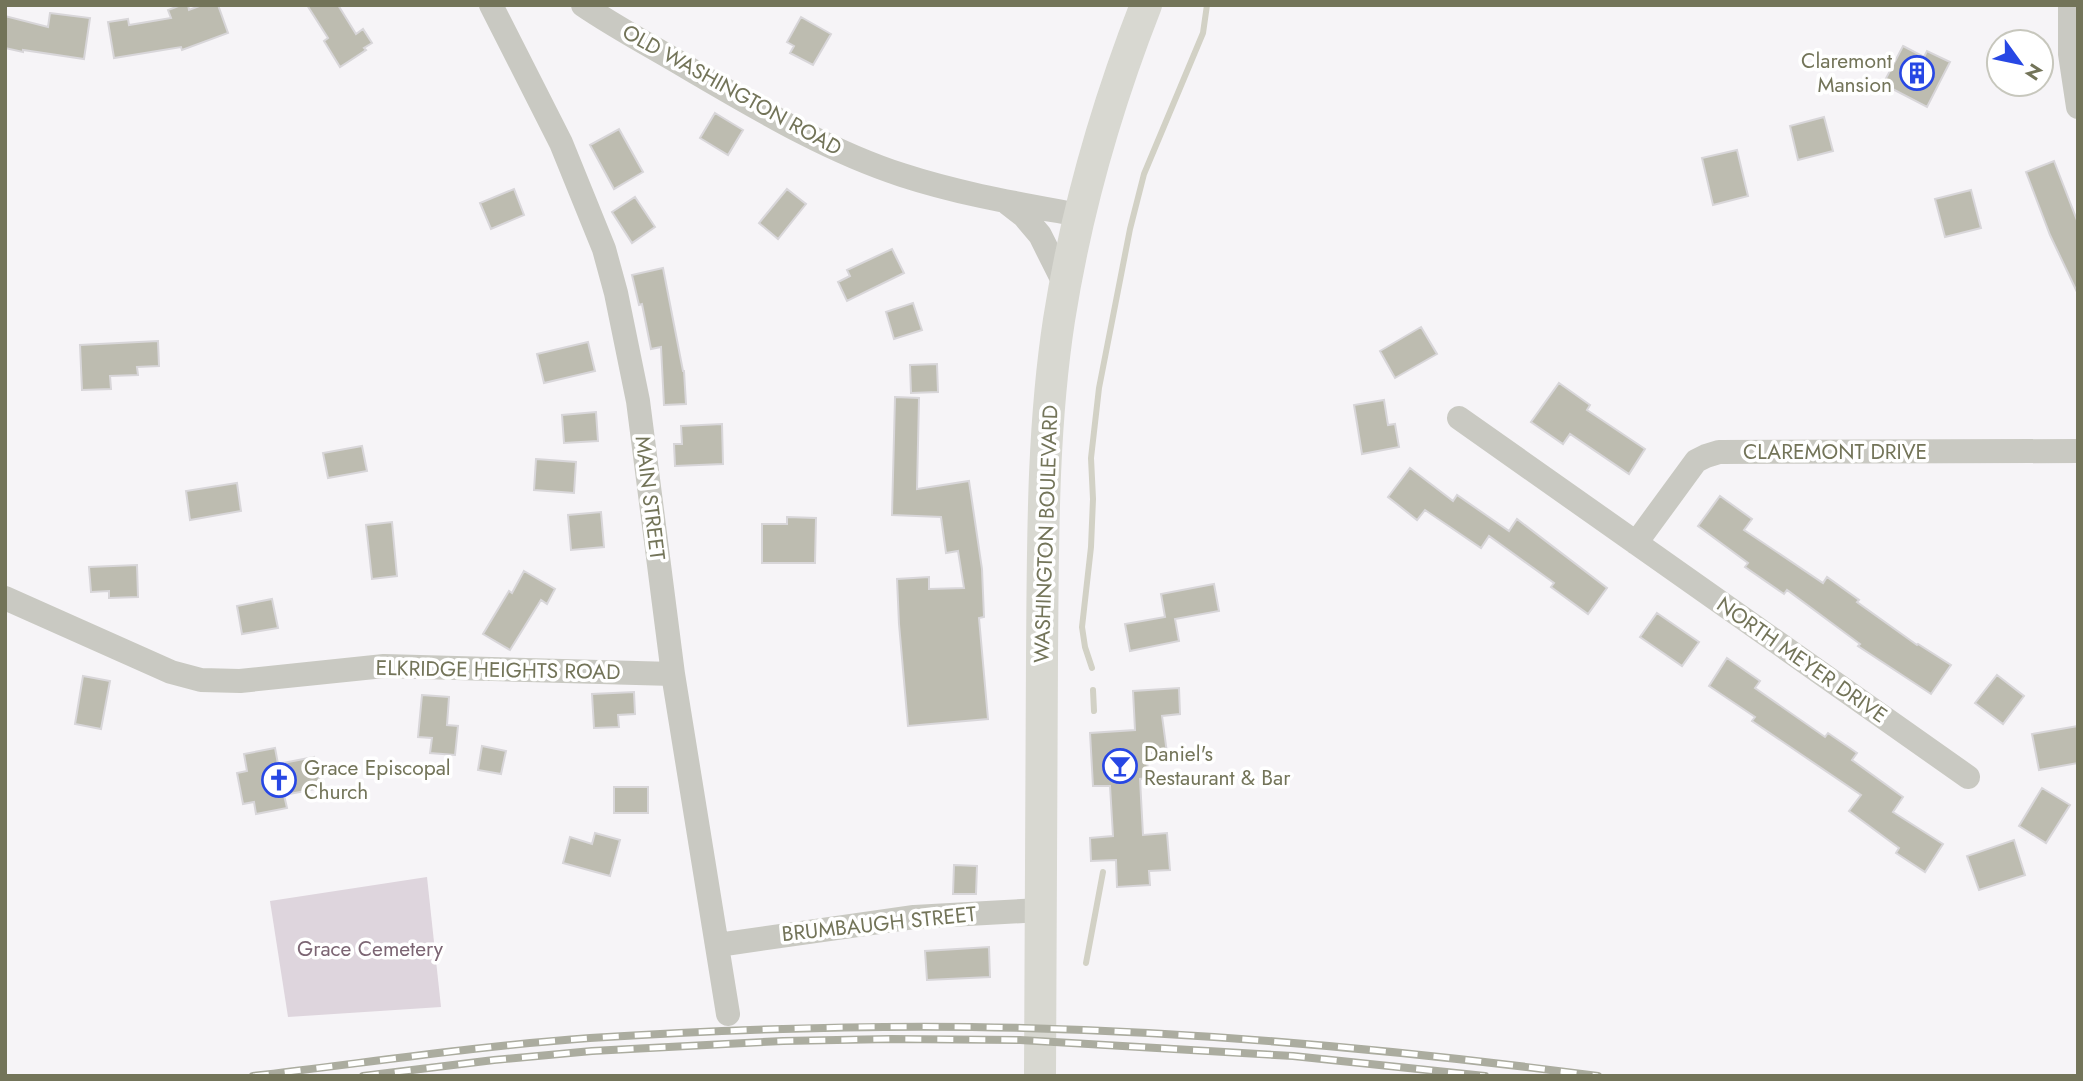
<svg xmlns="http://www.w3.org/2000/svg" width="2083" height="1081" font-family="Jost,sans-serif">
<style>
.green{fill:#ded5dd}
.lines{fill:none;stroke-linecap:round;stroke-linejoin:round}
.stream{stroke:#d2d1c5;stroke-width:6}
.building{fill:#bdbcb0;stroke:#d8d6d9;stroke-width:2}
.minor{stroke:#c9c9c2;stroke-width:24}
.major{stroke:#d8d8d1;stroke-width:32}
.rail-casing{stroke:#abac9f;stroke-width:8}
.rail{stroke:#fff;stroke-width:5;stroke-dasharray:16;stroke-linecap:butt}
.labels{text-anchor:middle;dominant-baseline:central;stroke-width:7;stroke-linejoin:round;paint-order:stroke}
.poi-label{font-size:21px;fill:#737459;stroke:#fff;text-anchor:start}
.street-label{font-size:21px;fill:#737459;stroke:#fff}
.park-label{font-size:21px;fill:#7c6573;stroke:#fff}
</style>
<rect width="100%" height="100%" fill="#f6f4f7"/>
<path class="green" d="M427 877 441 1007 288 1017 270 901Z"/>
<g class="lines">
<path class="stream" d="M1092 668 1085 647 1082 627 1091 547 1093 499 1091 458 1099 388 1130 229 1144 174 1203 33 1207 5
M1093 690 1094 711
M1086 963 1103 872"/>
</g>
<path class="building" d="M181 5H188L189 10 202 5H218L228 33 182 50 181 47 114 58 108 22 128 19 129 25 171 18 168 10Z
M307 5H338L356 34 363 29 372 43 364 48 366 50 340 67 324 41 328 38Z
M50 13 90 18 84 59 23 50V52L5 48V16L48 27Z
M801 17 831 34 813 65 790 53 794 46 787 42Z
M1903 46 1924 57 1927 51 1950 62 1927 107 1883 84Z
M715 113 743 130 728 155 700 138Z
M1824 117 1833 151 1798 160 1790 126Z
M619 129 643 172 614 189 590 145Z
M1737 150 1748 196 1713 205 1702 158Z
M2054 161 2078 223V294L2050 235 2026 172Z
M514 189 524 215 491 229 480 203Z
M787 189 806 204 778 239 759 223Z
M1971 190 1981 228 1945 237 1935 199Z
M635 197 655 227 632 243 612 212Z
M892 249 904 273 847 301 838 282 850 276 847 270Z
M663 268 683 371H684L686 404 664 405 661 347 651 349 642 304 639 305 632 275Z
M913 303 922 330 894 339 886 312Z
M1421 327 1437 354 1395 378 1380 351Z
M158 341 159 366 137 367 138 375 110 376 111 389 82 390 80 345Z
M588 342 595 371 544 383 537 354Z
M937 364 938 392 911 393 910 365Z
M1559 383 1590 405 1587 410 1645 449 1629 474 1570 434 1563 444 1531 422Z
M895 397 919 398 917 489 969 481 982 569 984 617 979 618 988 719 908 726 899 624 897 579 929 577V589L964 588 958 551 946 553 941 517 892 515Z
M1384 400 1388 425 1395 424 1399 447 1362 454 1354 405Z
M596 412 598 441 564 443 562 415Z
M722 424 723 464 675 466 674 444H682L681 426Z
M362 446 367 471 328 478 323 453Z
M536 459 576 462 574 493 534 490Z
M1410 468 1453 501 1457 495 1509 531 1517 519 1607 588 1588 614 1551 587 1554 583 1489 536 1481 548 1425 510 1417 520 1388 497Z
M237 483 241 511 190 520 186 491Z
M1720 496 1752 519 1744 530 1823 583 1827 577 1859 600 1857 602 1917 645 1918 644 1951 665 1931 694 1858 646 1860 644 1787 590 1784 594 1745 567 1748 563 1698 526Z
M601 512 604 547 571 550 568 515Z
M787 517 816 518 815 563H762V524H787Z
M392 522 397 576 372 579 366 525Z
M137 565 138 597 109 598V591L91 592 89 567Z
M524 571 555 589 547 604 541 600 510 650 483 634 509 591 512 593Z
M1214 584 1219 611 1175 619 1179 641 1130 651 1125 624 1165 617 1161 594Z
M272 599 278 628 242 634 237 606Z
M1657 613 1699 642 1682 666 1640 637Z
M1727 658 1760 681 1755 688 1825 737 1828 733 1857 753 1852 760 1903 797 1893 812 1943 844 1925 872 1896 853 1899 848 1849 811 1861 795 1752 721 1755 717 1709 686Z
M1997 675 2024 696 2003 724 1975 703Z
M83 676 110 681 101 729 75 724Z
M1179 688 1180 714 1162 716 1167 753H1147L1148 778 1140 779 1143 835 1167 833 1170 870 1149 871 1150 885 1117 887 1116 860 1091 861 1090 838 1113 836 1110 786H1093L1090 733 1135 730 1133 691Z
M634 692 635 714 618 715 619 727 594 728 592 694Z
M422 695 449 697 447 725 458 726 455 755 430 753 432 738 418 737Z
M2078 726V763L2039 770 2032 734Z
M482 746 506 751 501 774 478 770Z
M275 748 278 764 314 757 321 788 284 795 287 808 256 814 254 802 243 804 237 773 247 771 244 754Z
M614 787H648V813H614Z
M2042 788 2070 805 2046 843 2019 826Z
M595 833 620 840 610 876 563 863 570 837 592 844Z
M2014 840 2025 875 1979 890 1967 856Z
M954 865 977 866 976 894H953Z
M989 947 990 977 927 980 925 951Z"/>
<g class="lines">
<path class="minor" d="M491 5 561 143 604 249 616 293 638 401 673 674 728 1014
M583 5C618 29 657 49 693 71 760 110 828 151 902 175 960 194 1020 204 1079 215
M2070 5V54L2078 107
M1006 202 1024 216 1040 235 1065 285
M1459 418 1968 777
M1636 543 1696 461 1706 456 1719 452 2078 451
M5 598 171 672 201 680 240 681 384 666 673 674
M718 945 914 917 1041 910"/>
<path class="major" d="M1040 1076C1041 936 1041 796 1042 656 1043 544 1042 431 1059 320 1076 212 1106 107 1146 5"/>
<g class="rail-casing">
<path id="rail" d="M253 1076C365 1063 478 1046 590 1038 734 1029 880 1024 1024 1028 1216 1033 1408 1051 1598 1076
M363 1076 494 1060 592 1051 783 1041 891 1039 1020 1040 1293 1056 1485 1076"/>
</g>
<use href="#rail" class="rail"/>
</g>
<defs>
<g id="building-ring" transform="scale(1.75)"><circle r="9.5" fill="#fff" stroke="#2747e4" stroke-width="1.5"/><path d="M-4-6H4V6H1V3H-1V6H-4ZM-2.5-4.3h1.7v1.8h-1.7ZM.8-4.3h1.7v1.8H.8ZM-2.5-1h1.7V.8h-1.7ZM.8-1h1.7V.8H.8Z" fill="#2747e4"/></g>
<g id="bar-ring" transform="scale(1.75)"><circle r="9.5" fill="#fff" stroke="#2747e4" stroke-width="1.5"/><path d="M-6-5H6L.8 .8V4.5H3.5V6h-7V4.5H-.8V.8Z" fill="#2747e4"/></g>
<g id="church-ring" transform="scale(1.75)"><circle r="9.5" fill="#fff" stroke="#2747e4" stroke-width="1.5"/><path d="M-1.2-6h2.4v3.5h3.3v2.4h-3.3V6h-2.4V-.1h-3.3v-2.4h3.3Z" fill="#2747e4"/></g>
</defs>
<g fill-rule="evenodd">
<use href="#building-ring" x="1917" y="73"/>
<use href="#bar-ring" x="1120" y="766"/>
<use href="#church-ring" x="279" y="780"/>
</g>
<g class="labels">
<g class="poi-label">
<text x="1892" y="61" text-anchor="end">Claremont<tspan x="1892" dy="24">Mansion</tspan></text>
<text x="1144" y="754">Daniel's<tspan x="1144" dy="24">Restaurant &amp; Bar</tspan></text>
<text x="304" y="768">Grace Episcopal<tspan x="304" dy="24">Church</tspan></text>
</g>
<g class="street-label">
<text transform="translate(732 90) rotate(29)">OLD WASHINGTON ROAD</text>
<text x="1835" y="452">CLAREMONT DRIVE</text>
<text transform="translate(650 498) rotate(83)">MAIN STREET</text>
<text transform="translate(1046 534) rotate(-88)">WASHINGTON BOULEVARD</text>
<text transform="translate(1802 660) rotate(35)">NORTH MEYER DRIVE</text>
<text transform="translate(498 670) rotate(1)">ELKRIDGE HEIGHTS ROAD</text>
<text transform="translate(879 924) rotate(-6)">BRUMBAUGH STREET</text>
</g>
<g class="park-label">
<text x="370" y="949">Grace Cemetery</text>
</g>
</g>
<rect width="2083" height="1081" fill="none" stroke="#737459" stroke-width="14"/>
<g transform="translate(2020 63) rotate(123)"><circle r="33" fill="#ffffff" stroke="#c7c7bd" stroke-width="2"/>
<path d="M0-5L12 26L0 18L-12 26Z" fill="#2747e4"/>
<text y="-10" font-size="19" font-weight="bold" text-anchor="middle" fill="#737459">N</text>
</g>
</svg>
